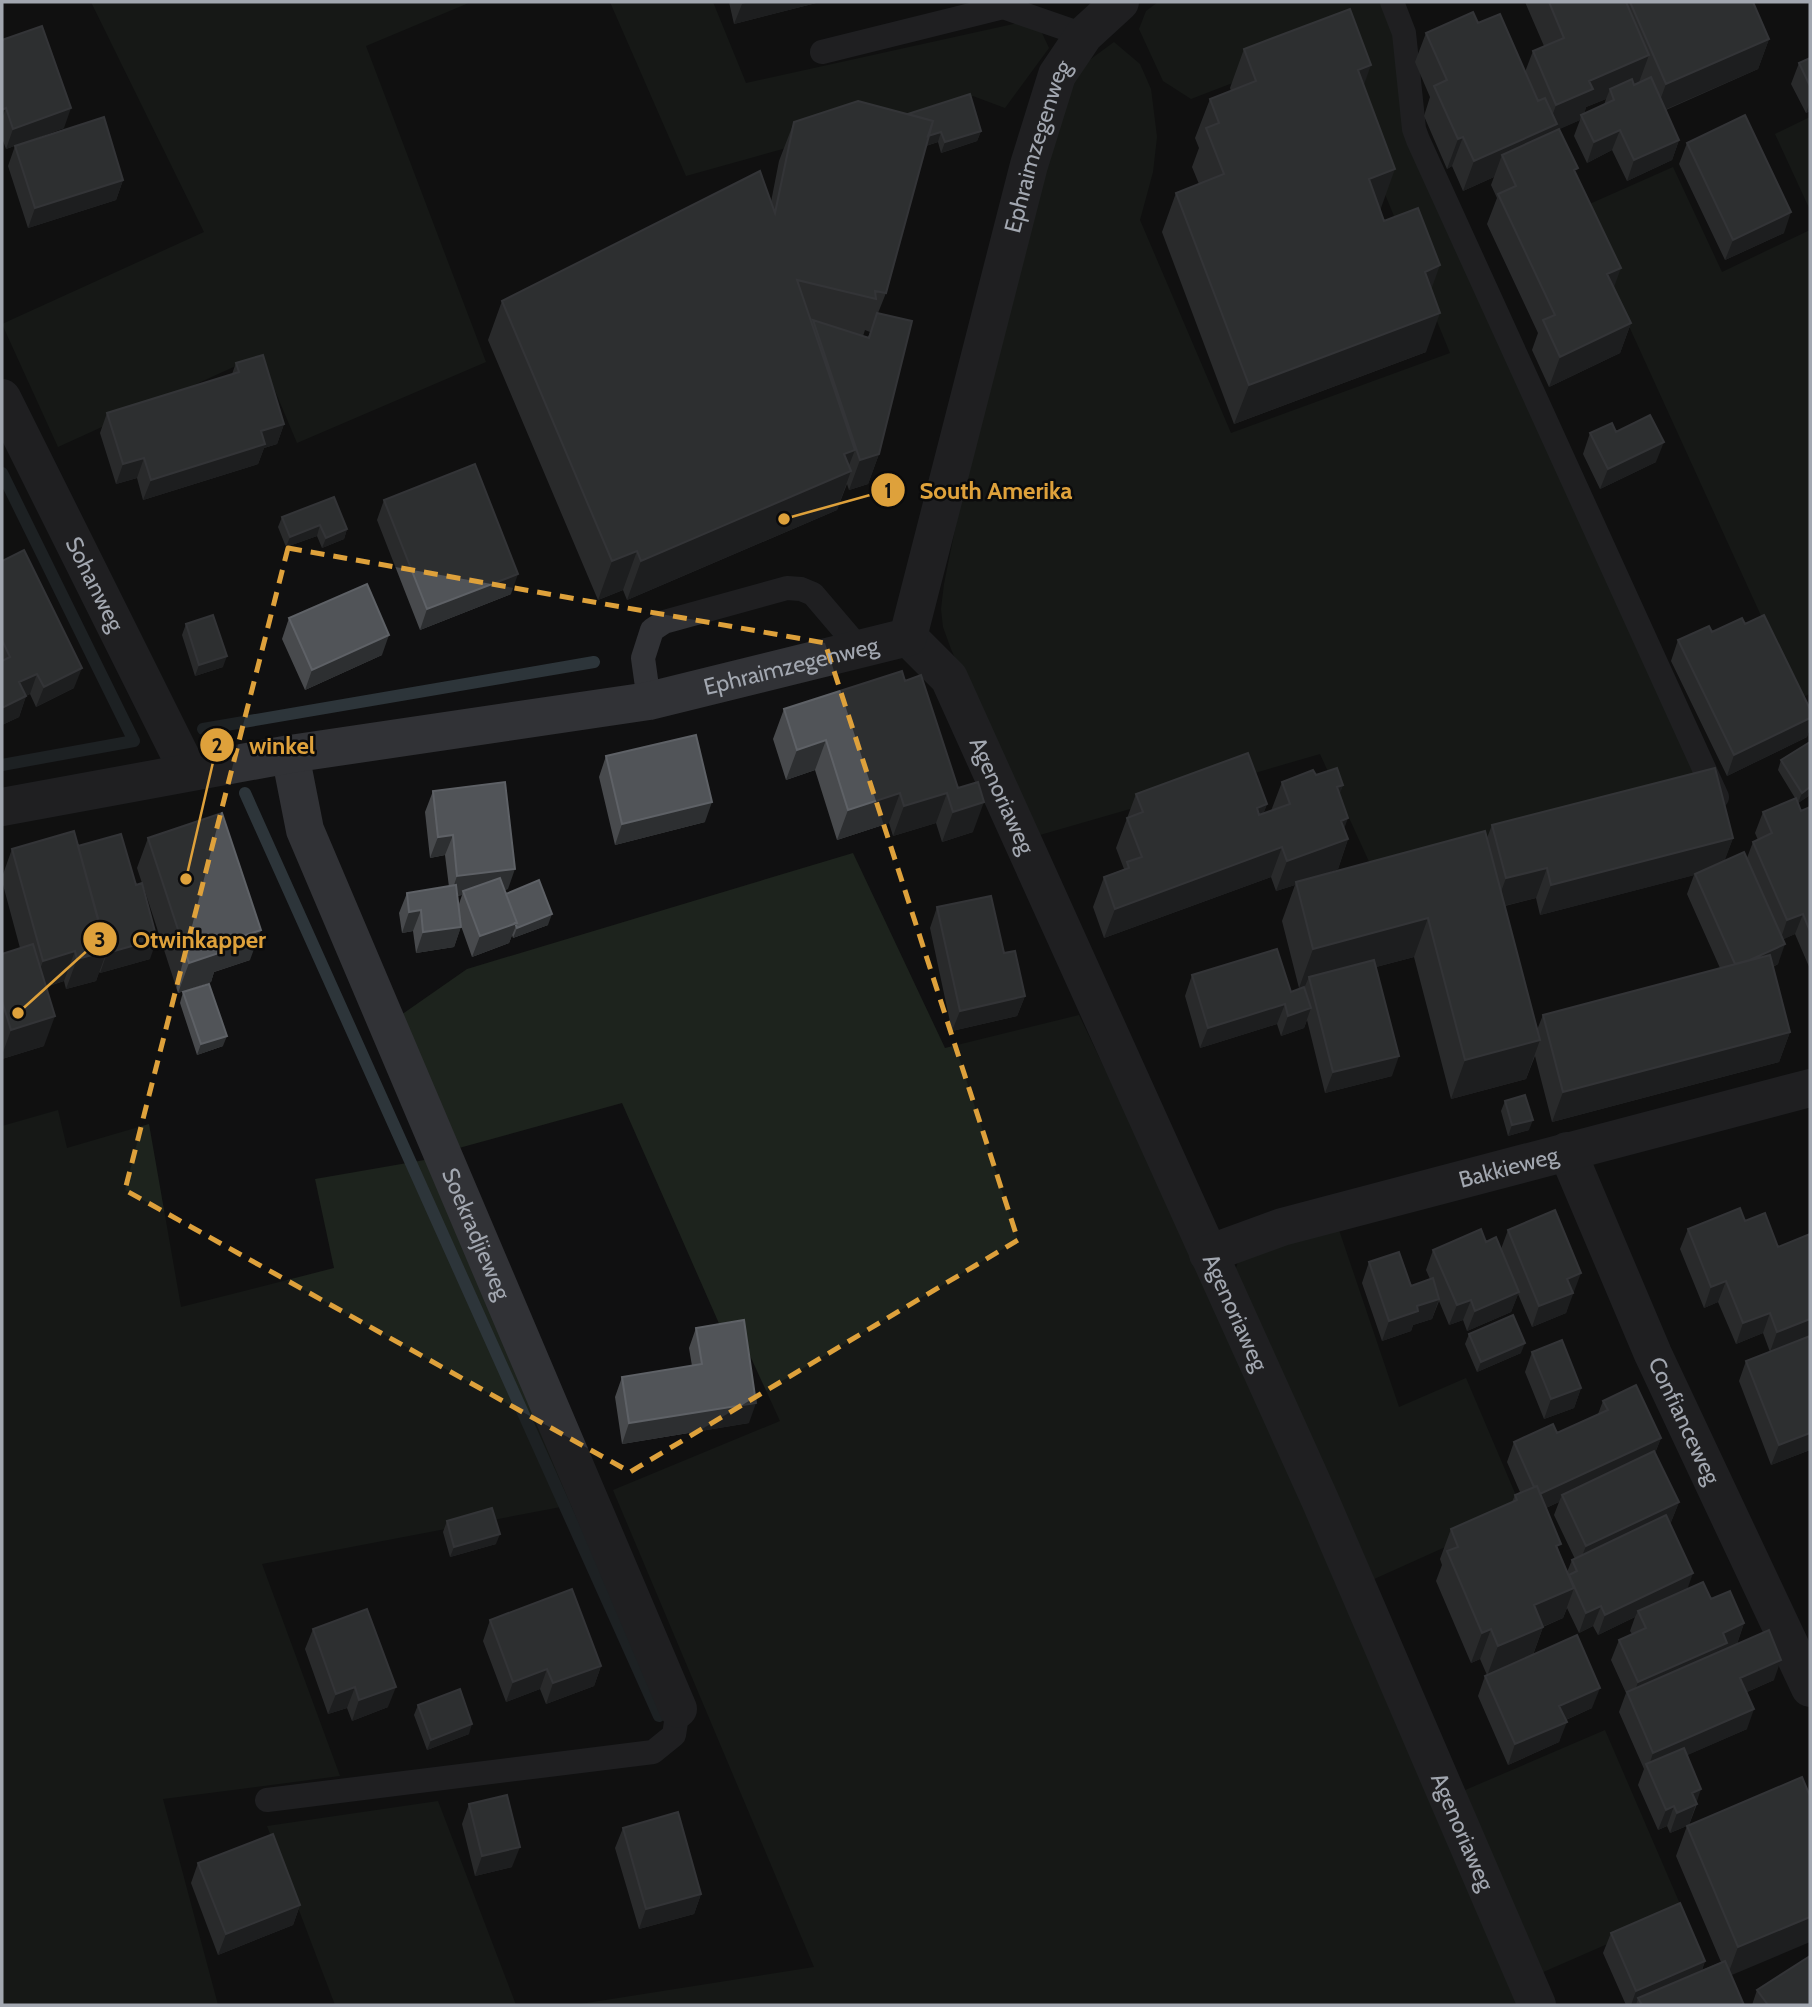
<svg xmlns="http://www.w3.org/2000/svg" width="1812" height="2007" font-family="Cabin,sans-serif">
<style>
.green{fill:#1d231d}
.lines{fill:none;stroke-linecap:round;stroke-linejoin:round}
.stream{stroke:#2d353a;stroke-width:12}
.lane{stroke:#313236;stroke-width:24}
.street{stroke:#313236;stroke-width:38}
.wall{fill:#484a4d;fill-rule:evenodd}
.shaded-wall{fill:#2d2f31}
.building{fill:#515458;stroke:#5e6166;stroke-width:2}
.marked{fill:none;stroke:#dea13b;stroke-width:5;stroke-dasharray:14 9;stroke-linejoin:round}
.labels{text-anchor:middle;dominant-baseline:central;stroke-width:5;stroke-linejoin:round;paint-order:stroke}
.street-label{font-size:23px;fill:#a2a7b0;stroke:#0b0b0c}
.leader{fill:none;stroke:#dea13b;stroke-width:2.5}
.callout-dot{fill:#dea13b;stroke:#0b0b0c;stroke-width:2.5}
.mark-label{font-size:21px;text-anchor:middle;font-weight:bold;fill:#111}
.callout-label{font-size:24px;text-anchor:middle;font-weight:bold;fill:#dea13b;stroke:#0b0b0c;stroke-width:5;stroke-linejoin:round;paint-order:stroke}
</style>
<rect width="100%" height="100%" fill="#101011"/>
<path class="green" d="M91 2H471L366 46 486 362 297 443 260 355 58 447 2 324 204 232Z
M610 2H713L746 83 1022 22 1042 33 1049 48 1005 108 973 96 686 176Z
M1158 2H1386L1399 47 1398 80 1710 786 1376 877 1320 754 1033 837 951 649 943 627 941 609 944 584 961 500 1065 97 1084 64 1114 42 1140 64 1151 89 1157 137 1153 172 1140 220 1231 433 1450 353 1351 111 1339 42 1191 99 1163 81 1139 29 1146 11Z
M1810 117V210L1775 134Z
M1673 167 1722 272 1810 230V694L1799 699 1576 210Z
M853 853 945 1048 1079 1015 1195 1258 1520 2005H574L814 1967 613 1490 780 1421 735 1323 721 1328 622 1103 459 1148 401 1015 467 969Z
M58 1110 67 1148 149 1124 181 1307 334 1268 315 1179 436 1158 587 1502 262 1564 340 1776 163 1799 218 2005H2V1126Z
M1339 1230 1399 1407 1466 1378 1523 1512 1372 1580 1235 1271 1238 1262 1249 1253Z
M1605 1730 1683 1911 1541 1973 1463 1791Z
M438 1801 516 2005H335L267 1826Z"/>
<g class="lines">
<path class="stream" d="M2 473 134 741 2 765
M203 729 594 662
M245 793 659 1716"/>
<path class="lane" d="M1392 2 1404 33 1414 129 1418 140 1717 797
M822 52 1003 7 1084 35
M649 701 643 658 652 630 664 622 787 588 801 589 813 594 859 648
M267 1800 653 1752 674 1735 678 1709"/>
<g class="street">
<path id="s1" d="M2 398 188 771"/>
<path id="s2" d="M908 637 949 678 1320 1500 1537 2005"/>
<path id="s3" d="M290 754 305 830 678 1709"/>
<path id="s4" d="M2 807 290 754 649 701 908 637 1029 165 1057 75 1084 35 1120 2"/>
<path id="s5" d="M1567 1151 1653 1354 1810 1688"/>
<path id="s6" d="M1208 1254 1282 1227 1810 1088"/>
</g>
</g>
<path class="wall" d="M729 2H820L734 24Z
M1525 2H1753L1769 39 1758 69 1666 110 1679 140 1672 160 1627 181 1612 150 1587 163 1574 136 1580 120 1554 131 1576 174 1614 287 1631 323 1620 353 1549 387 1532 350 1538 333 1487 224 1497 198 1491 185 1494 177 1463 191 1452 166 1447 169 1424 116 1430 97 1415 62 1426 33 1478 23 1525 72 1533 51 1544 46ZM1606 99 1604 105 1584 114 1586 107Z
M2 40 64 128 6 149 2 138Z
M1244 49 1364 85 1381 208 1380 209 1384 221 1431 289 1426 352 1234 424 1162 232 1176 193 1199 184 1192 167 1199 148 1195 138 1210 99 1231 91 1230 88Z
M1810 58V111L1806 113 1791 84 1799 63Z
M908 114 981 131 977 141 941 153 938 142 926 146 886 293 878 313 879 454 868 484 849 490 847 484 837 510 627 600 623 590 598 600 488 340 502 301 771 202 779 161 794 122ZM865 330 870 332 868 337 863 336Z
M1687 143 1784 233 1725 260 1679 164Z
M15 146 123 180 116 200 28 228 8 166Z
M236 363 284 424 277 444 264 448 258 464 143 500 137 478 116 484 100 433 107 413 232 374Z
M1616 432 1656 462 1600 489 1583 454 1590 433Z
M384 500 511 594 420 630 377 520Z
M282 517 347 529 344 539 322 548 317 536 286 547 278 527Z
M2 561 74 688 36 707 30 694 26 696 19 717 2 725Z
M289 618 382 655 305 690 282 639Z
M186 624 223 667 195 676 182 635Z
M1745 624 1810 709V727L1807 737 1727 776 1671 661 1678 640Z
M905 681 958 788 973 832 942 842 936 823 893 836 889 823 837 840 815 770 786 780 773 739 784 709Z
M1810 742V795L1798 803 1801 811 1810 807V969L1795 934 1783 939 1778 964 1773 967 1790 1032 1779 1062 1552 1122 1535 1056 1526 1079 1451 1099 1414 957 1376 967 1392 1076 1325 1093 1307 1020 1304 1028 1281 1036 1277 1024 1200 1048 1185 996 1192 975 1291 992 1305 988V986L1299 988 1282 921 1295 885 1276 891 1271 877 1104 938 1093 907 1104 877 1124 869 1116 848 1136 794 1267 804 1263 814 1271 811 1282 782 1316 775 1343 785 1339 794 1344 828 1348 839 1338 869 1321 875 1487 838 1492 825 1733 838 1724 861 1747 858 1753 842 1758 840 1755 833 1763 812 1795 798 1778 770 1781 760ZM1694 875 1687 894 1720 968 1543 1015 1537 1030 1505 906 1536 898 1540 915Z
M606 756 705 822 615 845 599 777Z
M433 791 508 889 504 890 506 894 548 925 513 938 512 935 509 943 472 957 461 926 454 947 416 953 413 931 402 933 399 913 407 893 449 887 445 855 430 858 425 812ZM462 895 459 904 457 896Z
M148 838 250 960 214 972 211 982 178 993 143 885 150 959 100 973 99 972 96 981 66 989 64 981 46 987 44 1046 2 1059V954L20 948 2 881V877L12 849 78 846 136 885 142 883 137 868Z
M937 907 1025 996 1017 1016 952 1031 930 928Z
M183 992 223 1046 197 1055 180 1003Z
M1505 1101 1529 1130 1508 1136 1501 1111Z
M1745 1221 1810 1336V1450L1771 1465 1739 1381 1746 1361 1770 1352 1763 1333 1736 1344 1718 1302 1704 1308 1680 1249 1688 1229Z
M1508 1230 1574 1294H1572L1566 1313 1532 1327 1518 1294 1511 1312 1467 1331 1463 1320 1449 1325 1439 1301 1432 1319 1413 1325 1411 1331 1382 1341 1362 1283 1369 1262 1411 1286 1430 1279 1426 1270 1433 1250 1486 1242 1501 1249Z
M696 1328 749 1423 622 1444 615 1397 622 1377 692 1366 689 1348Z
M1469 1334 1521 1353 1477 1372 1465 1344Z
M1532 1352 1581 1388 1574 1408 1544 1419 1525 1372Z
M1603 1401 1661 1438 1655 1453 1679 1502 1671 1522 1670 1523 1688 1589 1711 1599 1744 1623 1737 1644 1774 1680 1747 1692V1729L1687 1755 1697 1804 1689 1825 1670 1833 1667 1826 1658 1830 1638 1785 1644 1769 1619 1712 1626 1693 1611 1660 1619 1640 1632 1634 1630 1631 1635 1617 1598 1635 1593 1626 1579 1633 1567 1608 1563 1618 1543 1627 1533 1655 1592 1708 1566 1720 1559 1742 1508 1765 1478 1696 1485 1676 1487 1675 1480 1659 1471 1663 1436 1581 1442 1565 1440 1559 1451 1529 1512 1502 1515 1495 1520 1492 1507 1462 1514 1442 1557 1433 1598 1414ZM1559 1502 1554 1515 1575 1559 1572 1560 1567 1572 1559 1551 1546 1508Z
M447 1521 496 1544 450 1557 443 1532Z
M490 1620 601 1666 594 1686 546 1704 540 1689 506 1702 483 1641Z
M313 1629 388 1707 352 1721 347 1708 328 1714 305 1649Z
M418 1705 469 1734 427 1750 414 1715Z
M1802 1777 1731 1976 1744 2005H1626L1603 1953 1611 1933 1705 1961 1702 1970 1721 1962 1676 1856 1687 1826Z
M469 1804 512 1867 475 1876 462 1824Z
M623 1828 701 1894 694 1914 639 1929 615 1848Z
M198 1863 300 1905 293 1925 218 1955 191 1883Z
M1757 1990 1810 2005H1752Z"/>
<path class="shaded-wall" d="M750 2H820L734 24 742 4Z
M1769 39 1758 69 1655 114 1666 84Z
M1649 55 1638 85 1610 89 1606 99 1586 107 1583 118 1581 115 1580 120 1502 155 1494 177 1463 191 1474 161 1548 128 1556 105 1589 81Z
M1371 65 1357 104 1358 70Z
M1810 102V111L1806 113Z
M6 108 2 119V110Z
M71 108 64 128 6 149 13 129Z
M1620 130 1612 150 1587 163 1594 142Z
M981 131 977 141 941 153 945 142Z
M941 132 938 142 909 151 913 141Z
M1463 137 1452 166 1447 169 1458 139Z
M1679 140 1672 160 1627 181 1634 160Z
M1395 169 1381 208 1355 218 1369 179Z
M123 180 116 200 28 228 35 208Z
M1791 212 1784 233 1725 260 1733 240Z
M1440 265 1426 304 1425 272Z
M1621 268 1610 298 1607 274Z
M1440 313 1426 352 1234 424 1249 385Z
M1631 323 1620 353 1549 387 1560 357Z
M284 424 277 444 264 448 258 464 143 500 151 480 261 431Z
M1664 442 1656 462 1600 489 1608 469Z
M855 450 846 473 851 471 837 510 627 600 641 561 844 454Z
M879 454 868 484 849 490 860 460Z
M144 458 137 478 116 484 123 464Z
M320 525 317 536 286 547 290 537Z
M347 529 344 539 322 548 326 538Z
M637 551 623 590 598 600 612 561Z
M518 574 511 594 420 630 427 609Z
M389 635 382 655 305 690 312 670Z
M227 656 223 667 195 676 199 665Z
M82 668 74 688 36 707 44 687Z
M37 674 30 694 12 702 19 682Z
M26 696 19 717 2 725V708Z
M1810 718V727L1807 737 1727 776 1734 755Z
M826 740 815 770 786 780 797 750Z
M1343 785 1332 815 1337 787Z
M1810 787V795L1798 803 1802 793Z
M900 793 889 823 837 840 848 810Z
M947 793 936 823 893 836 904 806Z
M712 802 705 822 615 845 622 824Z
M984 802 973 832 942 842 953 812Z
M1267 804 1256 834 1257 808Z
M1348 818 1339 843 1348 839 1338 869 1297 884 1296 882 1295 885 1276 891 1287 861 1341 821Z
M453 835 445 855 430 858 438 837Z
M1733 838 1722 868 1540 915 1551 885Z
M1282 847 1271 877 1104 938 1115 909Z
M1547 868 1536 898 1495 908 1506 878Z
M515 869 508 889 465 895 463 891 462 895 450 897 457 876Z
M421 910 413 931 402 933 409 912Z
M552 914 548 925 513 938 517 928Z
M1803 914 1795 934 1780 941 1787 920Z
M1428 918 1414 957 1311 984 1309 977 1305 986 1299 988 1313 949Z
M517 923 509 943 472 957 480 936Z
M461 927 454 947 416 953 423 932Z
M261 930 250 960 214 972 211 982 178 993 189 963 219 944Z
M157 939 150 959 100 973 107 953Z
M1785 944 1778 964 1729 987 1736 966Z
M75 951 64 981 32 991 43 961Z
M107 951 96 981 66 989 77 959Z
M1025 996 1017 1016 952 1031 960 1011Z
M1285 1004 1277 1024 1200 1048 1208 1028Z
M1311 1008 1304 1028 1281 1036 1288 1016Z
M55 1016 44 1046 2 1059V1055L11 1030Z
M1790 1032 1779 1062 1552 1122 1563 1092Z
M227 1036 223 1046 197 1055 201 1044Z
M1540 1040 1526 1079 1451 1099 1465 1060Z
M1399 1056 1392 1076 1325 1093 1333 1072Z
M1533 1120 1529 1130 1508 1136 1512 1125Z
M1581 1273 1566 1313 1532 1327 1539 1306 1567 1279Z
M1726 1281 1718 1302 1704 1308 1711 1287Z
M1519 1292 1511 1312 1467 1331 1475 1311Z
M1439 1299 1432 1319 1413 1325 1411 1331 1382 1341 1389 1321 1417 1306Z
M1471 1300 1463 1320 1449 1325 1457 1305Z
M1770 1313 1763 1333 1736 1344 1743 1323Z
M1810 1319V1336L1770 1352 1777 1332Z
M1525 1343 1521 1353 1477 1372 1481 1362Z
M1581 1388 1574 1408 1544 1419 1551 1399Z
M756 1403 749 1423 622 1444 629 1423Z
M1810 1433V1450L1771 1465 1779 1445Z
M1661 1438 1653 1458 1562 1495 1559 1502 1530 1515 1538 1495Z
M1679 1502 1671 1522 1578 1566 1586 1546Z
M500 1534 496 1544 450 1557 454 1547Z
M1693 1573 1686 1593 1638 1611 1635 1617 1598 1635 1605 1615Z
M1574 1588 1563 1618 1523 1635 1534 1605Z
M1601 1606 1593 1626 1579 1633 1586 1613Z
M1744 1623 1737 1644 1631 1702 1638 1682 1723 1633Z
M1543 1627 1532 1657 1487 1676 1498 1646Z
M1491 1629 1480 1659 1471 1663 1482 1633Z
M1781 1660 1774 1680 1733 1698 1740 1678Z
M601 1666 594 1686 546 1704 553 1683Z
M547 1669 540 1689 506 1702 513 1682Z
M355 1687 347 1708 328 1714 336 1694Z
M396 1687 388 1707 352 1721 359 1700Z
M1600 1688 1592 1708 1552 1726 1559 1706Z
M1754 1709 1747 1729 1649 1772 1648 1769 1653 1753Z
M1567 1722 1559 1742 1508 1765 1515 1744Z
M472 1724 469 1734 427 1750 431 1740Z
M1701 1789 1689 1825 1670 1833 1677 1813 1692 1793Z
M1674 1806 1667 1826 1658 1830 1666 1810Z
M520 1847 512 1867 475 1876 482 1856Z
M701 1894 694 1914 639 1929 646 1909Z
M300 1905 293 1925 218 1955 226 1934Z
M1810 1917V1942L1727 1977 1738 1947Z
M1705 1961 1698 1981 1638 1998 1636 2005H1631L1636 1991Z"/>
<path class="building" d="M1549 2H1626L1649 55 1589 81 1593 89 1556 105 1533 51 1564 38Z
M1630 2H1753L1769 39 1666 84Z
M1350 9 1371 65 1358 70 1395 169 1369 179 1384 221 1418 208 1440 265 1425 272 1440 313 1249 385 1176 193 1224 174 1206 128 1219 123 1210 99 1256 81 1244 49Z
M1473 12 1478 23 1500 14 1538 101 1545 98 1557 124 1474 161 1463 137 1458 139 1434 86 1447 80 1426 33Z
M42 26 71 108 13 129 6 108 2 110V40Z
M1810 58V86L1799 63Z
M1651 77 1679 140 1634 160 1620 130 1594 142 1581 115 1614 100 1610 89 1632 79 1634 85Z
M970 94 981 131 945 142 941 132 928 136 933 121 908 114Z
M858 101 933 121 886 293 875 291 876 299 797 280 855 450 844 454 851 471 641 561 637 551 612 561 502 301 760 171 775 213 794 122Z
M1745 115 1791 212 1733 240 1687 143Z
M104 117 123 180 35 208 15 146Z
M1559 129 1578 168 1574 170 1621 268 1607 274 1631 323 1560 357 1543 320 1555 315 1498 194 1516 186 1502 155Z
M877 313 912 321 879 454 860 460 813 320 869 338Z
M263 355 284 424 261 431 265 444 151 480 144 458 123 464 107 413 239 372 236 363Z
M1650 415 1664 442 1608 469 1590 433 1612 423 1616 432Z
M475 464 518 574 427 609 384 500Z
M334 497 347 529 326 538 320 525 290 537 282 517Z
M24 550 82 668 44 687 37 674 19 682 26 696 2 708V661L10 657 2 640V561Z
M367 584 389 635 312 670 289 618Z
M213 615 227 656 199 665 186 624Z
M1764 615 1810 709V718L1734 755 1678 640 1709 626 1712 632 1742 618 1745 624Z
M902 671 905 681 921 675 958 788 978 782 984 802 953 812 947 793 904 806 900 793 848 810 826 740 797 750 784 709Z
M696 735 712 802 622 824 606 756Z
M1810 742V787L1802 793 1781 760Z
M1248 753 1267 804 1257 808 1259 815 1290 804 1282 782 1313 770 1316 775 1337 768 1343 785 1337 787 1348 818 1341 821 1348 839 1287 861 1282 847 1115 909 1104 877 1129 868 1127 862 1142 857 1127 818 1143 812 1136 794Z
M1715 768 1733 838 1551 885 1547 868 1506 878 1492 825Z
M505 782 515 869 457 876 453 835 438 837 433 791Z
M1796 798 1801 811 1810 807V931L1803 914 1787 920 1753 842 1772 833 1763 812Z
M222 813 261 930 219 944 222 952 189 963 148 838Z
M74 831 107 951 77 959 75 951 43 961 12 849Z
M1485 831 1540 1040 1465 1060 1428 918 1313 949 1296 882Z
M121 834 136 885 142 883 157 939 107 953 78 846Z
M1744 852 1785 944 1750 960 1735 964 1695 874Z
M500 878 517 923 480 936 463 891Z
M539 880 552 914 517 928 515 923H517L506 894Z
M456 885 461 927 423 932 421 910 409 912 407 893Z
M991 896 1004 953 1015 951 1025 996 960 1011 937 907Z
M33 944 55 1016 11 1030 2 1001V954Z
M1277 949 1291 992 1304 987 1311 1008 1288 1016 1285 1004 1208 1028 1192 975Z
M1770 955 1790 1032 1563 1092 1543 1015Z
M1374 960 1399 1056 1333 1072 1309 977Z
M209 984 227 1036 201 1044 183 992Z
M1525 1095 1533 1120 1512 1125 1505 1101Z
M1740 1208 1745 1221 1765 1213 1778 1247 1810 1234V1319L1777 1332 1770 1313 1743 1323 1726 1281 1711 1287 1688 1229Z
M1555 1210 1581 1273 1567 1279 1573 1293 1539 1306 1508 1230Z
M1481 1229 1486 1242 1496 1237 1519 1292 1475 1311 1471 1300 1457 1305 1433 1250Z
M1399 1252 1411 1286 1433 1278 1439 1299 1417 1306 1418 1311 1389 1321 1369 1262Z
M1513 1315 1525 1343 1481 1362 1469 1334Z
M744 1320 756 1403 629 1423 622 1377 702 1364 696 1328Z
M1810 1336V1433L1779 1445 1746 1361Z
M1562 1340 1581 1388 1551 1399 1532 1352Z
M1636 1385 1661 1438 1540 1494 1537 1486 1534 1487 1514 1442 1553 1424 1557 1433 1608 1410 1603 1401Z
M1654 1451 1679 1502 1586 1546 1562 1495Z
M1537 1486 1561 1544 1556 1546 1574 1588 1534 1605 1543 1627 1498 1646 1491 1629 1482 1633 1447 1551 1458 1547 1451 1529 1517 1500 1515 1495Z
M492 1508 500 1534 454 1547 447 1521Z
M1666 1515 1693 1573 1605 1615 1601 1606 1586 1613 1569 1575 1577 1571 1572 1560Z
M1703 1582 1711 1599 1730 1591 1744 1623 1723 1633 1727 1643 1638 1682 1619 1640 1646 1628 1638 1611Z
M572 1589 601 1666 553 1683 547 1669 513 1682 490 1620Z
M367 1609 396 1687 359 1700 355 1687 336 1694 313 1629Z
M1769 1630 1781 1660 1740 1678 1754 1709 1653 1753 1627 1692Z
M1577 1635 1600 1688 1559 1706 1567 1722 1515 1744 1485 1676Z
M460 1689 472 1724 431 1740 418 1705Z
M1684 1748 1701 1789 1692 1793 1697 1804 1677 1813 1674 1806 1666 1810 1646 1764Z
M1802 1777 1810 1796V1917L1738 1947 1687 1826Z
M507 1795 520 1847 482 1856 469 1804Z
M678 1812 701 1894 646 1909 623 1828Z
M273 1834 300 1905 226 1934 198 1863Z
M1680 1903 1705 1961 1636 1991 1611 1933Z
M1810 1956V2005H1768L1757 1990Z
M1725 1961 1744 2005H1642L1638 1998Z"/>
<path d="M0 0H1812V2007H0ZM288 548 825 643 1018 1240 630 1472 125 1190Z" fill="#101011" fill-opacity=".55" fill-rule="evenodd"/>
<path class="marked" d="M288 548 825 643 1018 1240 630 1472 125 1190Z"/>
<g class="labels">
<g class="street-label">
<text stroke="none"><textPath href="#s4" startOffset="1430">Ephraimzegenweg</textPath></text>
<text stroke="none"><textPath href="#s1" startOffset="208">Sohanweg</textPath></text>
<text stroke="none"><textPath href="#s4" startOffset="802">Ephraimzegenweg</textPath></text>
<text stroke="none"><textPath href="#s2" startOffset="187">Agenoriaweg</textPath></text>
<text stroke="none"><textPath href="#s6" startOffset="313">Bakkieweg</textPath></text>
<text stroke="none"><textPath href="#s3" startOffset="516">Soekradjieweg</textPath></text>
<text stroke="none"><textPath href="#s2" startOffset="754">Agenoriaweg</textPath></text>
<text stroke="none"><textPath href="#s5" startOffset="294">Confianceweg</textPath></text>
<text stroke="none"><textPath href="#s2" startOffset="1321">Agenoriaweg</textPath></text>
</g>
</g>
<path class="leader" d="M784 519L888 490M186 879L217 745M18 1013L100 939"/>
<g class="callout-dot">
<circle cx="784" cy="519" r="7"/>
<circle cx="186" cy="879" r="7"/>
<circle cx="18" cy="1013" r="7"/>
<circle cx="888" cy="490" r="18"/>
<circle cx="217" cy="745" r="18"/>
<circle cx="100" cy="939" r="18"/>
</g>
<g class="mark-label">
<text x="888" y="498">1</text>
<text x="217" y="753">2</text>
<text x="100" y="947">3</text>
</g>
<g class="callout-label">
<text x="996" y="499">South Amerika</text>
<text x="282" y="754">winkel</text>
<text x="199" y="948">Otwinkapper</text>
</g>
<rect width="1812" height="2007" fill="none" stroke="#a2a7b0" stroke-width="7"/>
</svg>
